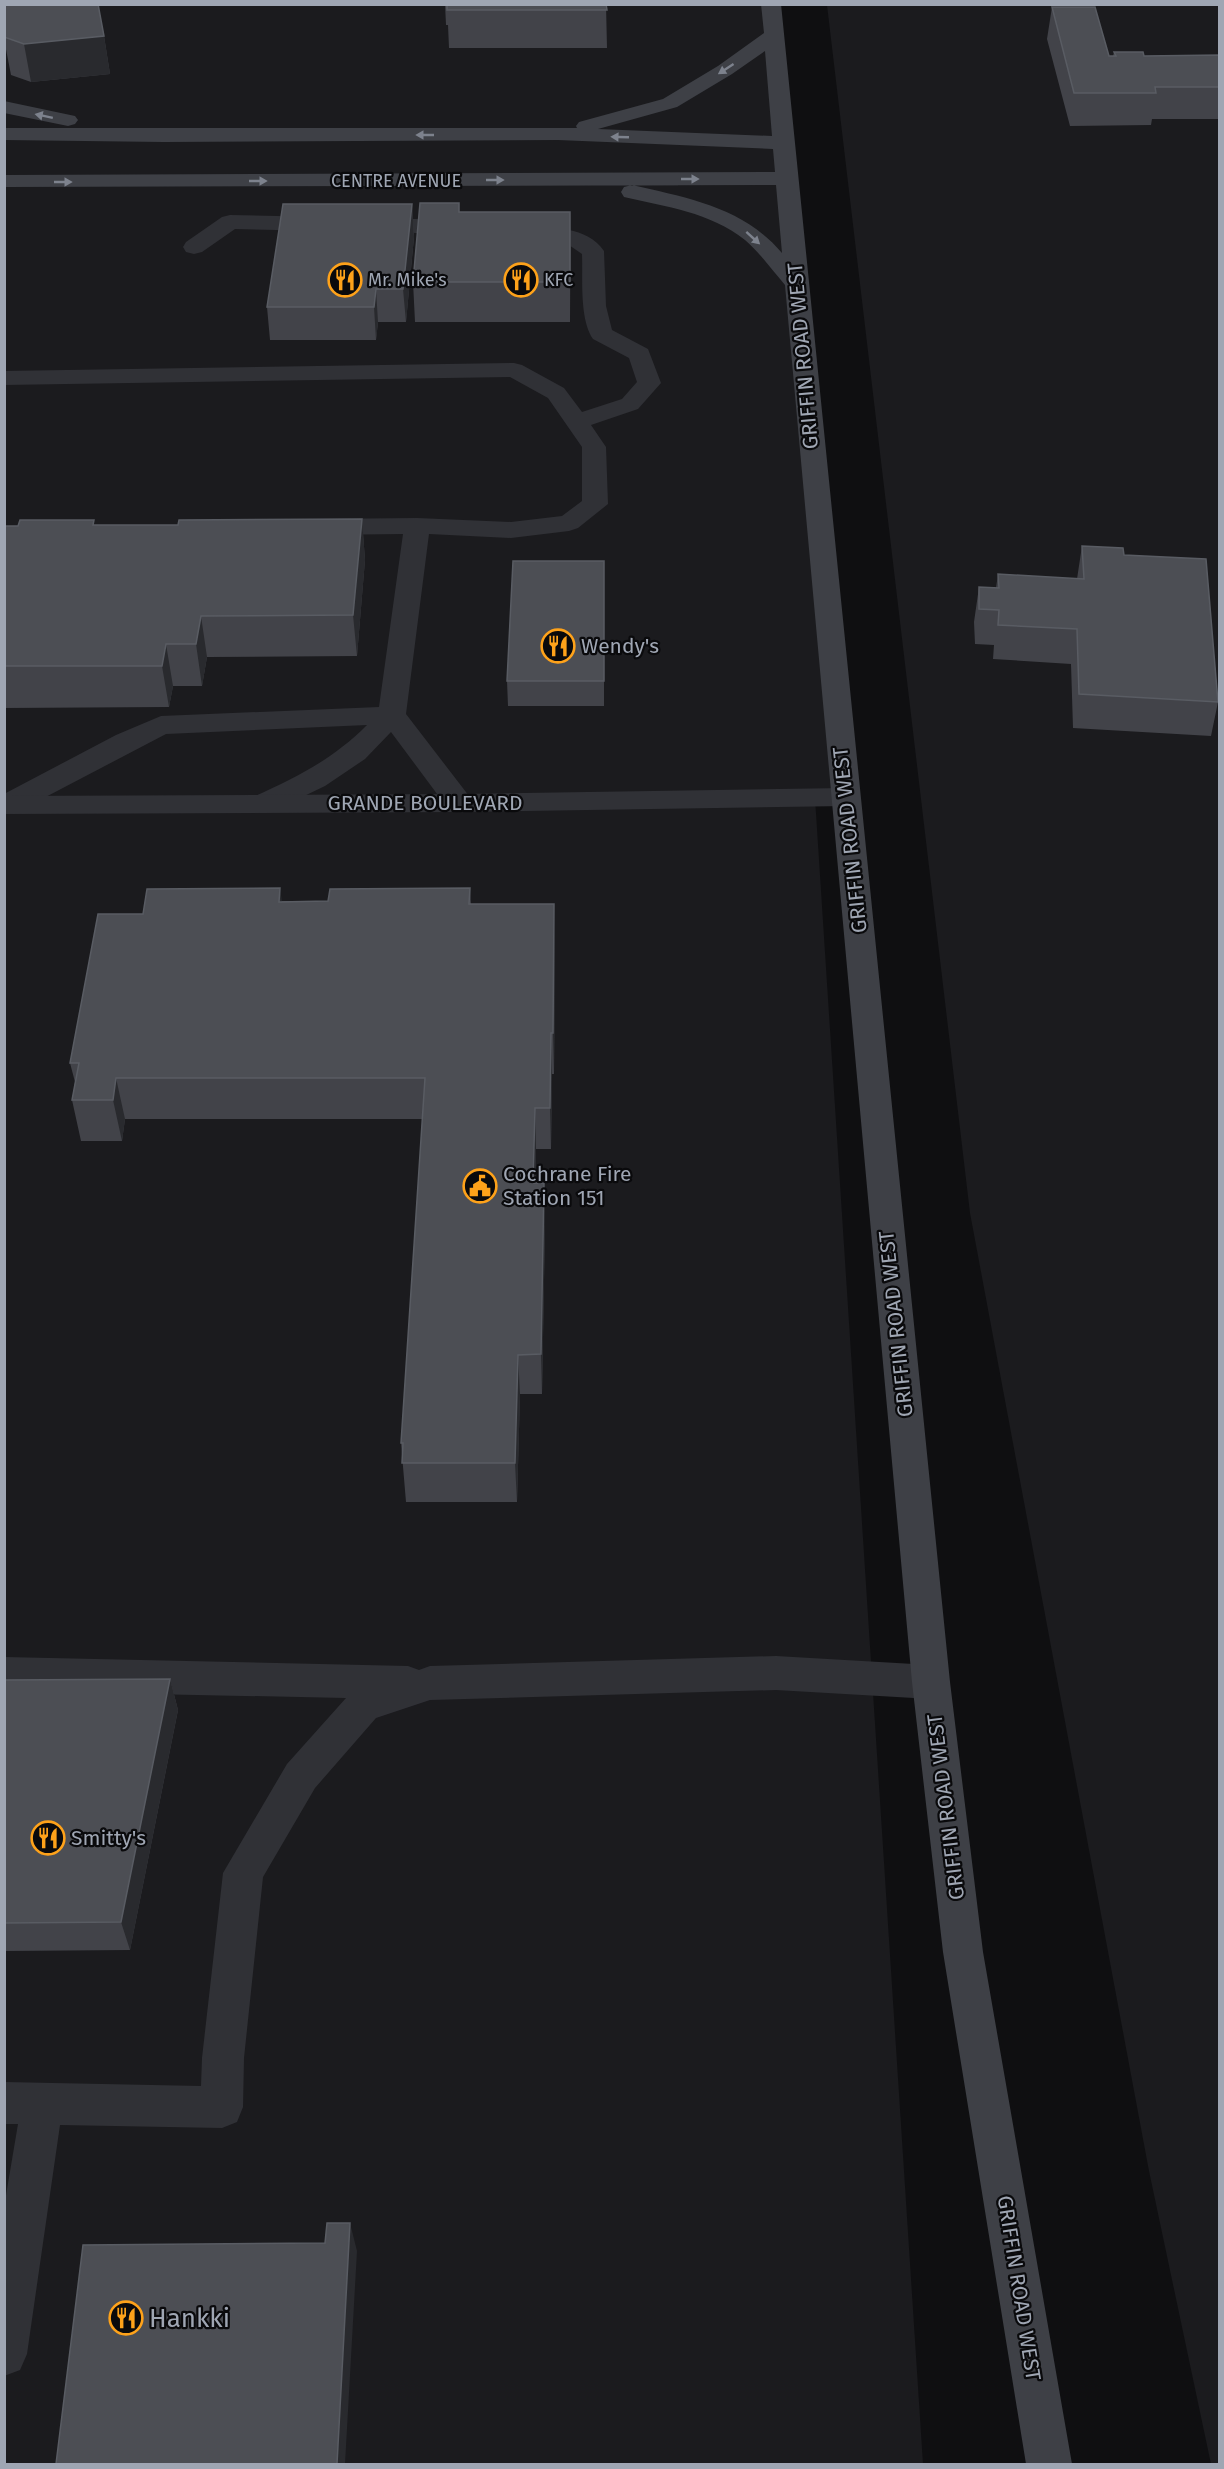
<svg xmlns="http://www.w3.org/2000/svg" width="1224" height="2469" font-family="'Fira Sans',sans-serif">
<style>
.built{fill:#1b1b1e}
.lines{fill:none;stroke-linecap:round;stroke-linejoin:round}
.lane{fill:#303136;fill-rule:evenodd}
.street{fill:#303136;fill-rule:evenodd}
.secondary{fill:#3e4046;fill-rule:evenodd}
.wall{fill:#424349}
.shaded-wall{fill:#292a2e}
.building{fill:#4c4e54;stroke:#595c63;stroke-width:1.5}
.oneway{fill:#7d828d}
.labels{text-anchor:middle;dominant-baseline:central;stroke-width:4.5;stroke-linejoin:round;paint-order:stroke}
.far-street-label{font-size:18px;fill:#9fa6b3;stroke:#0a0a0c}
.far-poi-label{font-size:18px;fill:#9fa6b3;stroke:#0a0a0c;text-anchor:start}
.street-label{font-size:21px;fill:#9fa6b3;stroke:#0a0a0c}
.poi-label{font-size:21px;fill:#9fa6b3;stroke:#0a0a0c;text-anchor:start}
.near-poi-label{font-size:26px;fill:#9fa6b3;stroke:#0a0a0c;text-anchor:start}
</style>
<rect width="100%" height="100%" fill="#0f0f11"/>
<path class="built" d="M5 5H771L846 797 815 798 923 2464H5Z
M827 5H1219V2464H1211L1149 2171 970 1213Z"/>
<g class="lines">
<path class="lane" d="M230 215 462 220 470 222 473 227 470 232 462 234 235 229 202 252 194 254 186 252 183 247 186 242 222 217Z
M525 225C552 228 587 226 604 251L606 306 612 330 648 349 661 383 638 409 591 425 606 447 608 504 578 528 569 531 511 538 429 534 406 714 469 796 473 803 469 810 459 812 449 810 391 732 365 759 325 786 273 811 263 813 253 811 249 804 253 797C297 777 332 760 367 725L166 734 17 812 4 814V794L116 735 161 716 379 707 403 534 318 535 309 532 305 527 309 522 318 519 417 518 511 522 562 516 582 501V447L548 398 510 377 4 385V371L514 363 522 365 564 388 582 412 622 399 637 382 629 358 593 339C579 319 583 277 582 254L566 243 517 237 514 232 517 227Z
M776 1656 931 1665 944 1670 950 1682 944 1694 931 1699 776 1690 430 1700 376 1718 315 1788 263 1877 244 2058 243 2107 237 2122 222 2128 60 2125 27 2354 20 2370 4 2376V2207L18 2124H4V2082L201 2086 202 2058 223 1873 287 1764 346 1698 4 1691V1657L408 1666 419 1670 430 1666Z"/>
<path class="street" d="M846 788 856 790 860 797 856 804 846 806 459 812 4 814V796L459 794Z"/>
<path class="secondary" d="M761 4H781L950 1682 983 1952 1072 2464H1026L943 1952 912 1682 785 285C772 270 760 253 745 240 710 212 666 207 624 197L621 192 624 187 632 185C688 198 743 207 782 253L776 185 4 187V175L775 172 773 149 558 140 164 142 4 140V128H577L576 126 579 122 663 99 718 66 764 33ZM765 51 772 136 598 129 677 107 732 74Z
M4 101 75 116 78 120 75 124 68 126 4 113Z"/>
</g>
<path class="wall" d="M4 4 104 36 110 74 31 82 11 75 4 39Z
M445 4H606L607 48H449L448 25H446Z
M1052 7 1109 56H1113L1114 52 1144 56 1220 55V119H1152L1151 125 1070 126 1047 39Z
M412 204 414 237 406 322H378L376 340H270L267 307Z
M460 212H570V322H415L413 282Z
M362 519 365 560 357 656 207 657 202 686H173L169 707 4 708V526L178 525Z
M1082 546 1124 555 1218 702 1211 736 1073 728 1071 664 993 659 994 645 975 644 974 622 979 587 996 588 998 574 1077 579Z
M604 561V706H508L507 681Z
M470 888 471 904 555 946 554 1074H552L551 1149H536L535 1183 545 1224 542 1394H520L517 1502H406L401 1443 423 1119H125L122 1141H81L72 1100 75 1082 70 1063 143 914 282 901H328Z
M170 1679 178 1710 130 1950 4 1951V1680Z"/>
<path class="shaded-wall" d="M104 36 110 74 31 82 24 44Z
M412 204 414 237 406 322 403 289Z
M570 212 571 252 570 322Z
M376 289 378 322 376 340 374 307Z
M362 519 365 560 357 656 353 615Z
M201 616 207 657 202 686 196 644Z
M166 644 173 686 169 707 162 666Z
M280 888 286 930 279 902Z
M554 904 555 946 554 1074 553 1033Z
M551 1033 552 1074 551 1149 550 1108Z
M116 1078 125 1119 122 1141 113 1100Z
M535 1108 536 1149 534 1224 533 1183Z
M544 1183 545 1224 542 1394 541 1354Z
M518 1355 520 1394 517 1502 515 1463Z
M170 1679 178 1710 130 1950 121 1922Z
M350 2223 357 2251 345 2464H337Z"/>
<path class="building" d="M4 4H98L104 36 24 44 4 37Z
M447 4H606L607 10H447Z
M1052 7H1095L1109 56H1116L1114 52H1143L1144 56 1220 55V87H1155L1156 93H1074Z
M420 203H459V212H570V282H413Z
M283 204H412L403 289H376L374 307H267Z
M362 519 353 615 201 616 196 644H166L162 666H4V526H18L20 520H94L93 525H178L179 520Z
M1082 546 1123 548 1124 555 1206 559 1218 702 1079 694 1077 629 998 625 999 610 979 609V587L999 588 998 574 1084 579Z
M513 561H604V681H507Z
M280 888 279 902 328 901 330 889 470 888 469 904H554L553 1033H551L550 1108H535L533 1183H544L541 1354 518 1355 515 1463H402L403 1443H401L425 1078H116L113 1100H72L79 1063H70L98 914H143L147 889Z
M170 1679 121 1922 4 1923V1680Z
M327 2223H350L337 2464H56L83 2245 325 2243Z"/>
<defs><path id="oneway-solid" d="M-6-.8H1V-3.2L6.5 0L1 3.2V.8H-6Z" transform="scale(1.5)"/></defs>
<g class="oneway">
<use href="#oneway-solid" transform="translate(726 69) rotate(147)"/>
<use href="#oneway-solid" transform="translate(44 116) rotate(-168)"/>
<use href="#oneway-solid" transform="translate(425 135) rotate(180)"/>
<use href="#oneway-solid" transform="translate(620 137) rotate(-178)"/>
<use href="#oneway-solid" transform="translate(690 179)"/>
<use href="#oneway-solid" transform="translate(495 180)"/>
<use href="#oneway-solid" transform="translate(258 181)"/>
<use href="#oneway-solid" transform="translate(63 182)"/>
<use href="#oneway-solid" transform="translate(753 238) rotate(42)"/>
</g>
<defs>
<g id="restaurant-ring" transform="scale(1.725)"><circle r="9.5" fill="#0a0a0c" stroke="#fea21a" stroke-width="1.5"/><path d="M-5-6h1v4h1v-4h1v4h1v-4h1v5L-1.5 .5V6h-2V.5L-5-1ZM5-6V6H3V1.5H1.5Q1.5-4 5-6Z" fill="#fea21a"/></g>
<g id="civic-ring" transform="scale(1.725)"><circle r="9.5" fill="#0a0a0c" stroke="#fea21a" stroke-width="1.5"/><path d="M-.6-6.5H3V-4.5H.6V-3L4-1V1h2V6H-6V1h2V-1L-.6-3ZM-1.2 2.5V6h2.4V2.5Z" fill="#fea21a"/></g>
</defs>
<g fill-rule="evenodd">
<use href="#restaurant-ring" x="345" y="280"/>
<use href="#restaurant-ring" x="521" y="280"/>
<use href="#restaurant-ring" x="558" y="646"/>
<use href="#civic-ring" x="480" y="1186"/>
<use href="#restaurant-ring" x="48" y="1838"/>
<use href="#restaurant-ring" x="126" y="2318"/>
</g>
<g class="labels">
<g class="far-street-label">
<text x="396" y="181">CENTRE AVENUE</text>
</g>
<g class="far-poi-label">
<text x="368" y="280">Mr. Mike's</text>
<text x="544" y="280">KFC</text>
</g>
<g class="street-label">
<text transform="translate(803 356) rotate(-95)">GRIFFIN ROAD WEST</text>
<text x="425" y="803">GRANDE BOULEVARD</text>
<text transform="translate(850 840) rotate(-96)">GRIFFIN ROAD WEST</text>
<text transform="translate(896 1324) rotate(-96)">GRIFFIN ROAD WEST</text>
<text transform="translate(946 1807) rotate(-97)">GRIFFIN ROAD WEST</text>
<text transform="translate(1019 2288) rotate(81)">GRIFFIN ROAD WEST</text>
</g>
<g class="poi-label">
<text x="581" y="646">Wendy's</text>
<text x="503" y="1174">Cochrane Fire<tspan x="503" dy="24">Station 151</tspan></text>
<text x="71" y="1838">Smitty's</text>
</g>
<g class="near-poi-label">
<text x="149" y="2318">Hankki</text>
</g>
</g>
<rect width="1224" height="2469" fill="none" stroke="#9fa6b3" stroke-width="12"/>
</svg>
